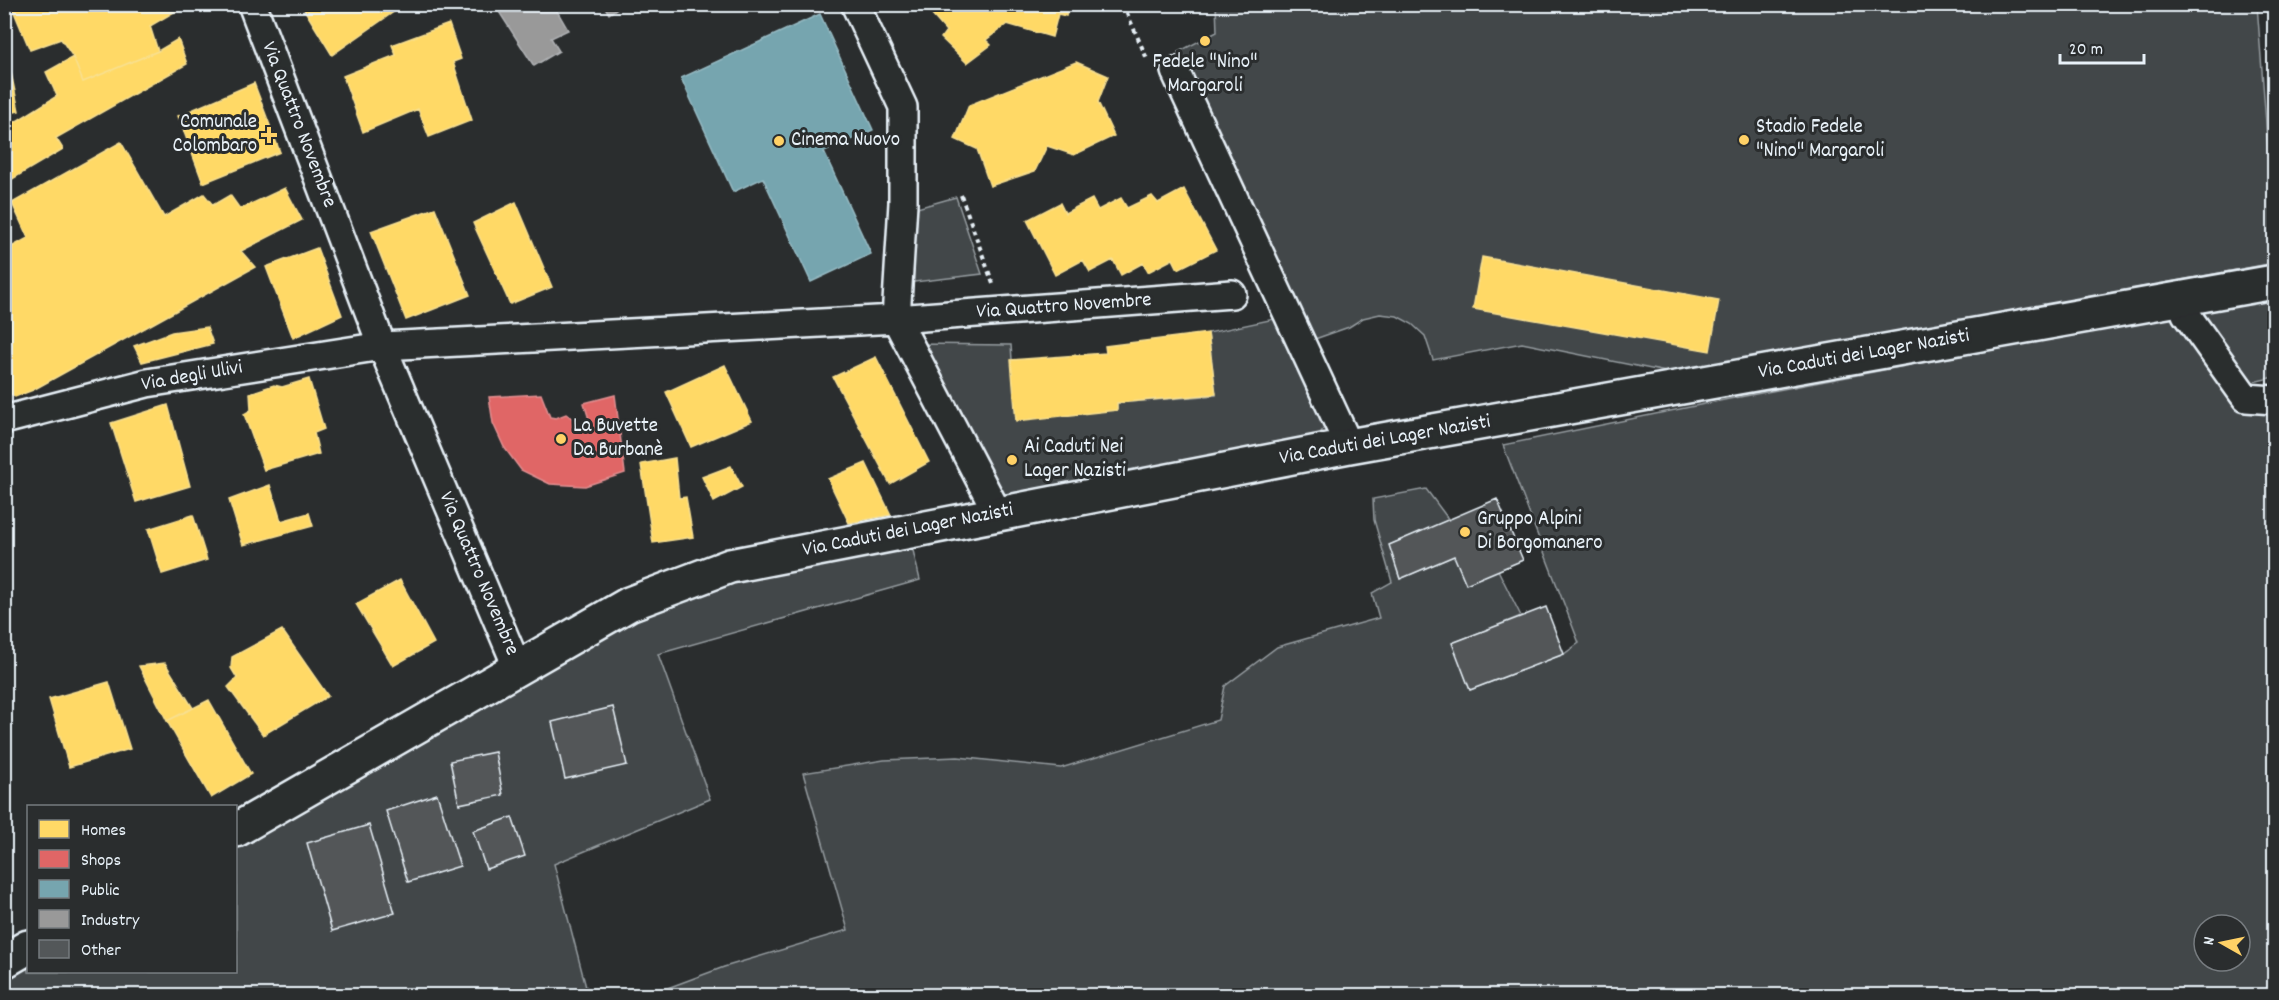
<svg xmlns="http://www.w3.org/2000/svg" width="2279" height="1000" font-family="Dekko,sans-serif">
<style>
.green{fill:#424648;stroke:#959ca0;stroke-width:1.5;fill-rule:evenodd}
.homes{fill:#ffd966;stroke:#f8e092;stroke-width:1.5}
.shops{fill:#e06666;stroke:#e29092;stroke-width:1.5}
.public{fill:#76a5af;stroke:#98bcc5;stroke-width:1.5}
.industry{fill:#999;stroke:#b1b3b6;stroke-width:1.5}
.building{fill:#535759;stroke:#e8f1f8;stroke-width:1.5}
.lines{fill:none;stroke-linecap:round;stroke-linejoin:round}
.minor-casing{stroke:#e8f1f8;stroke-width:32}
.major-casing{stroke:#e8f1f8;stroke-width:38}
.path{stroke:#e8f1f8;stroke-width:4;stroke-dasharray:4.5 4.5;stroke-linecap:butt}
.minor{stroke:#2a2d2e;stroke-width:27}
.major{stroke:#2a2d2e;stroke-width:33}
.poi-dot{fill:#ffd166;stroke:#2a2d2e;stroke-width:2}
.labels{text-anchor:middle;dominant-baseline:central;stroke-width:6;stroke-linejoin:round;paint-order:stroke}
.poi-label{font-size:21px;fill:#e8f1f8;stroke:#2a2d2e;text-anchor:start}
.street-label{font-size:21px;fill:#e8f1f8;stroke:#2a2d2e}
</style>
<rect width="100%" height="100%" fill="#2a2d2e"/>
<filter id="ink" filterUnits="userSpaceOnUse"><feTurbulence type="fractalNoise" baseFrequency=".0167" numOctaves="2"/><feDisplacementMap in="SourceGraphic" scale="12" xChannelSelector="R" yChannelSelector="G"/><feConvolveMatrix kernelMatrix="1 2 1 2 8 2 1 2 1" color-interpolation-filters="sRGB"/></filter>
<g filter="url(#ink)">
<path class="green" d="M1216 4 2257 5 2274 228V263L1671 373 1522 343 1433 360 1425 336 1412 324 1397 316 1380 314 1363 318 1349 327 1312 340 1178 52 1217 32Z
M956 197 982 274 906 283 910 210Z
M2274 297V377L2253 382 2254 412 2274 410V995L646 996 724 967 848 930 803 773 884 760 958 757 1061 768 1218 720 1225 686 1277 647 1379 618 1372 593 1392 582 1374 520 1373 499 1426 489 1449 520 1390 545 1400 579 1454 556 1498 570 1521 616 1453 643 1470 690 1564 654 1579 643 1503 445 1729 399ZM2204 925H2240V961H2204Z
M1279 318 1326 418 1324 428 1317 438 1001 495 913 344 1011 345 1016 420 1117 409V403L1216 395 1208 333Z
M911 542 920 580 658 654 710 799 554 864 588 995 5 996 4 976 28 963V972H236V846L637 611 740 576Z"/>
<path class="homes" d="M305 4H405L332 55 302 6Z
M944 4H1069L1066 16 1058 14 1052 37 1007 24 986 40 991 45 967 63 941 38 946 31 932 15Z
M11 5 14 4 186 5 150 26 158 51 83 82 73 57 61 39 30 50Z
M449 24 461 59 453 62 472 120 429 137 418 109 363 132 343 76 396 55 392 45Z
M178 39 187 64 56 138 63 149 4 184V129L57 96 46 72 73 57 83 82 158 51Z
M1076 62 1108 76 1098 102 1114 136 1074 155 1047 146 1035 171 990 186 977 149 955 139 969 105Z
M11 73 19 111 6 114 10 125 4 126V75Z
M254 83 280 152 203 183 178 116Z
M121 142 164 217 204 194 213 205 230 195 240 209 285 188 302 220 241 251 255 267 33 390 15 397 4 389V251L28 238 12 203Z
M1184 189 1216 250 1178 269 1173 259 1148 272 1143 263 1121 275 1113 260 1090 272 1083 260 1055 275 1027 220 1060 203 1065 213 1092 199 1098 210 1121 198 1127 208 1152 196 1158 203Z
M516 202 552 287 510 304 473 223Z
M435 208 470 295 406 320 371 231Z
M317 248 342 315 293 338 266 267Z
M1482 257 1719 300 1710 351 1473 309Z
M207 327 213 344 142 362 134 346 172 332Z
M1208 333 1216 394 1117 403V410L1016 421 1011 360 1106 353 1105 346Z
M876 357 929 462 890 484 833 377Z
M725 365 752 421 691 447 666 392Z
M309 379 324 429 314 433 319 454 264 470 244 414 251 410 250 393 274 385 282 387Z
M168 405 190 486 136 502 111 423Z
M675 458 679 498 686 497 693 537 653 543 641 464Z
M866 463 891 515 849 523 828 479Z
M731 466 742 487 714 502 702 477Z
M270 485 281 521 309 513 313 526 243 545 229 500Z
M193 515 207 560 162 574 148 529Z
M400 580 434 643 393 666 356 604Z
M282 630 328 696 263 735 228 687 237 678 231 668 232 657Z
M165 663 193 708 167 721 139 666Z
M109 682 130 749 69 767 49 699Z
M209 700 251 774 211 798 167 721Z"/>
<path class="shops" d="M541 394 550 417 556 418 566 414 576 421 575 432 592 429 584 403 615 395 625 473 585 486 550 484 521 470 504 447 493 423 489 397Z"/>
<path class="public" d="M820 14 873 130 824 152 871 254 811 282 763 178 733 192 681 78Z"/>
<path class="industry" d="M494 4H553L568 30 551 38 559 51 534 66Z
M603 4H623L609 14Z"/>
<path class="building" d="M1497 499 1523 560 1466 584 1454 556 1400 579 1389 545Z
M1546 607 1564 654 1470 690 1452 643Z
M613 707 627 765 565 779 552 722Z
M495 752 503 795 459 804 450 761Z
M437 794 460 866 408 882 386 811Z
M512 817 525 856 486 869 473 831Z
M369 825 395 913 332 931 307 843Z"/>
<g class="lines">
<g class="minor-casing">
<path id="minor" d="M252 4 382 346 518 669
M855 4 903 107V203L896 319 998 514
M1175 71 1349 446
M2181 299 2186 314 2246 398 2274 400
M4 420 147 383 382 346 896 319 1232 294"/>
</g>
<g class="major-casing">
<path id="major" d="M236 830 629 604 730 566 1349 446 2274 282
M4 961 28 947"/>
</g>
<path class="path" d="M1123 4 1148 61
M961 195 993 284"/>
<use href="#minor" class="minor"/>
<use href="#major" class="major"/>
</g>
</g>
<g class="poi-dot">
<circle cx="1205" cy="41" r="6"/>
<path d="M266 126h6v6h6v6h-6v6h-6v-6h-6v-6h6z"/>
<circle cx="1744" cy="140" r="6"/>
<circle cx="779" cy="141" r="6"/>
<circle cx="561" cy="439" r="6"/>
<circle cx="1012" cy="460" r="6"/>
<circle cx="1465" cy="532" r="6"/>
</g>
<g class="labels">
<g class="poi-label">
<text x="1205" y="63" text-anchor="middle">Fedele "Nino"<tspan x="1205" dy="24">Margaroli</tspan></text>
<text x="257" y="123" text-anchor="end">Comunale<tspan x="257" dy="24">Colombaro</tspan></text>
<text x="1756" y="128">Stadio Fedele<tspan x="1756" dy="24">"Nino" Margaroli</tspan></text>
<text x="791" y="141">Cinema Nuovo</text>
<text x="573" y="427">La Buvette<tspan x="573" dy="24">Da Burbanè</tspan></text>
<text x="1024" y="448">Ai Caduti Nei<tspan x="1024" dy="24">Lager Nazisti</tspan></text>
<text x="1477" y="520">Gruppo Alpini<tspan x="1477" dy="24">Di Borgomanero</tspan></text>
</g>
<g class="street-label">
<text transform="translate(298 125) rotate(69)">Via Quattro Novembre</text>
<text transform="translate(1064 307) rotate(-4)">Via Quattro Novembre</text>
<text transform="translate(1864 355) rotate(-10)">Via Caduti dei Lager Nazisti</text>
<text transform="translate(192 377) rotate(-10)">Via degli Ulivi</text>
<text transform="translate(1385 441) rotate(-10)">Via Caduti dei Lager Nazisti</text>
<text transform="translate(908 531) rotate(-11)">Via Caduti dei Lager Nazisti</text>
<text transform="translate(478 574) rotate(67)">Via Quattro Novembre</text>
</g>
</g>
<rect width="2279" height="1000" fill="none" stroke="#2a2d2e" stroke-width="24"/>
<rect x="12" y="12" width="2255" height="976" fill="none" stroke="#e8f1f8" stroke-width="2" filter="url(#ink)"/>
<rect x="27" y="805" width="210" height="168" fill="#2a2d2e" stroke="#767b7f" stroke-width="1.5"/>
<rect x="39" y="820" width="30" height="18" fill="#ffd966" stroke="#767b7f" stroke-width="1.5"/>
<text x="81" y="835" font-size="18" fill="#e8f1f8">Homes</text>
<rect x="39" y="850" width="30" height="18" fill="#e06666" stroke="#767b7f" stroke-width="1.5"/>
<text x="81" y="865" font-size="18" fill="#e8f1f8">Shops</text>
<rect x="39" y="880" width="30" height="18" fill="#76a5af" stroke="#767b7f" stroke-width="1.5"/>
<text x="81" y="895" font-size="18" fill="#e8f1f8">Public</text>
<rect x="39" y="910" width="30" height="18" fill="#999999" stroke="#767b7f" stroke-width="1.5"/>
<text x="81" y="925" font-size="18" fill="#e8f1f8">Industry</text>
<rect x="39" y="940" width="30" height="18" fill="#535759" stroke="#767b7f" stroke-width="1.5"/>
<text x="81" y="955" font-size="18" fill="#e8f1f8">Other</text>
<g transform="translate(2222 943) rotate(279)"><circle r="28" fill="#2a2d2e" stroke="#767b7f" stroke-width="1.5"/>
<path d="M0-4.5L10 22L0 15L-10 22Z" fill="#ffd166"/>
<text y="-9" font-size="16" font-weight="bold" text-anchor="middle" fill="#e8f1f8">N</text>
</g>
<path d="M2060 54v9h84v-9" fill="none" stroke="#e8f1f8" stroke-width="3"/>
<text x="2069" y="54" font-size="18" fill="#e8f1f8" stroke="#2a2d2e" stroke-width="4.5" paint-order="stroke">20 m</text>
</svg>
